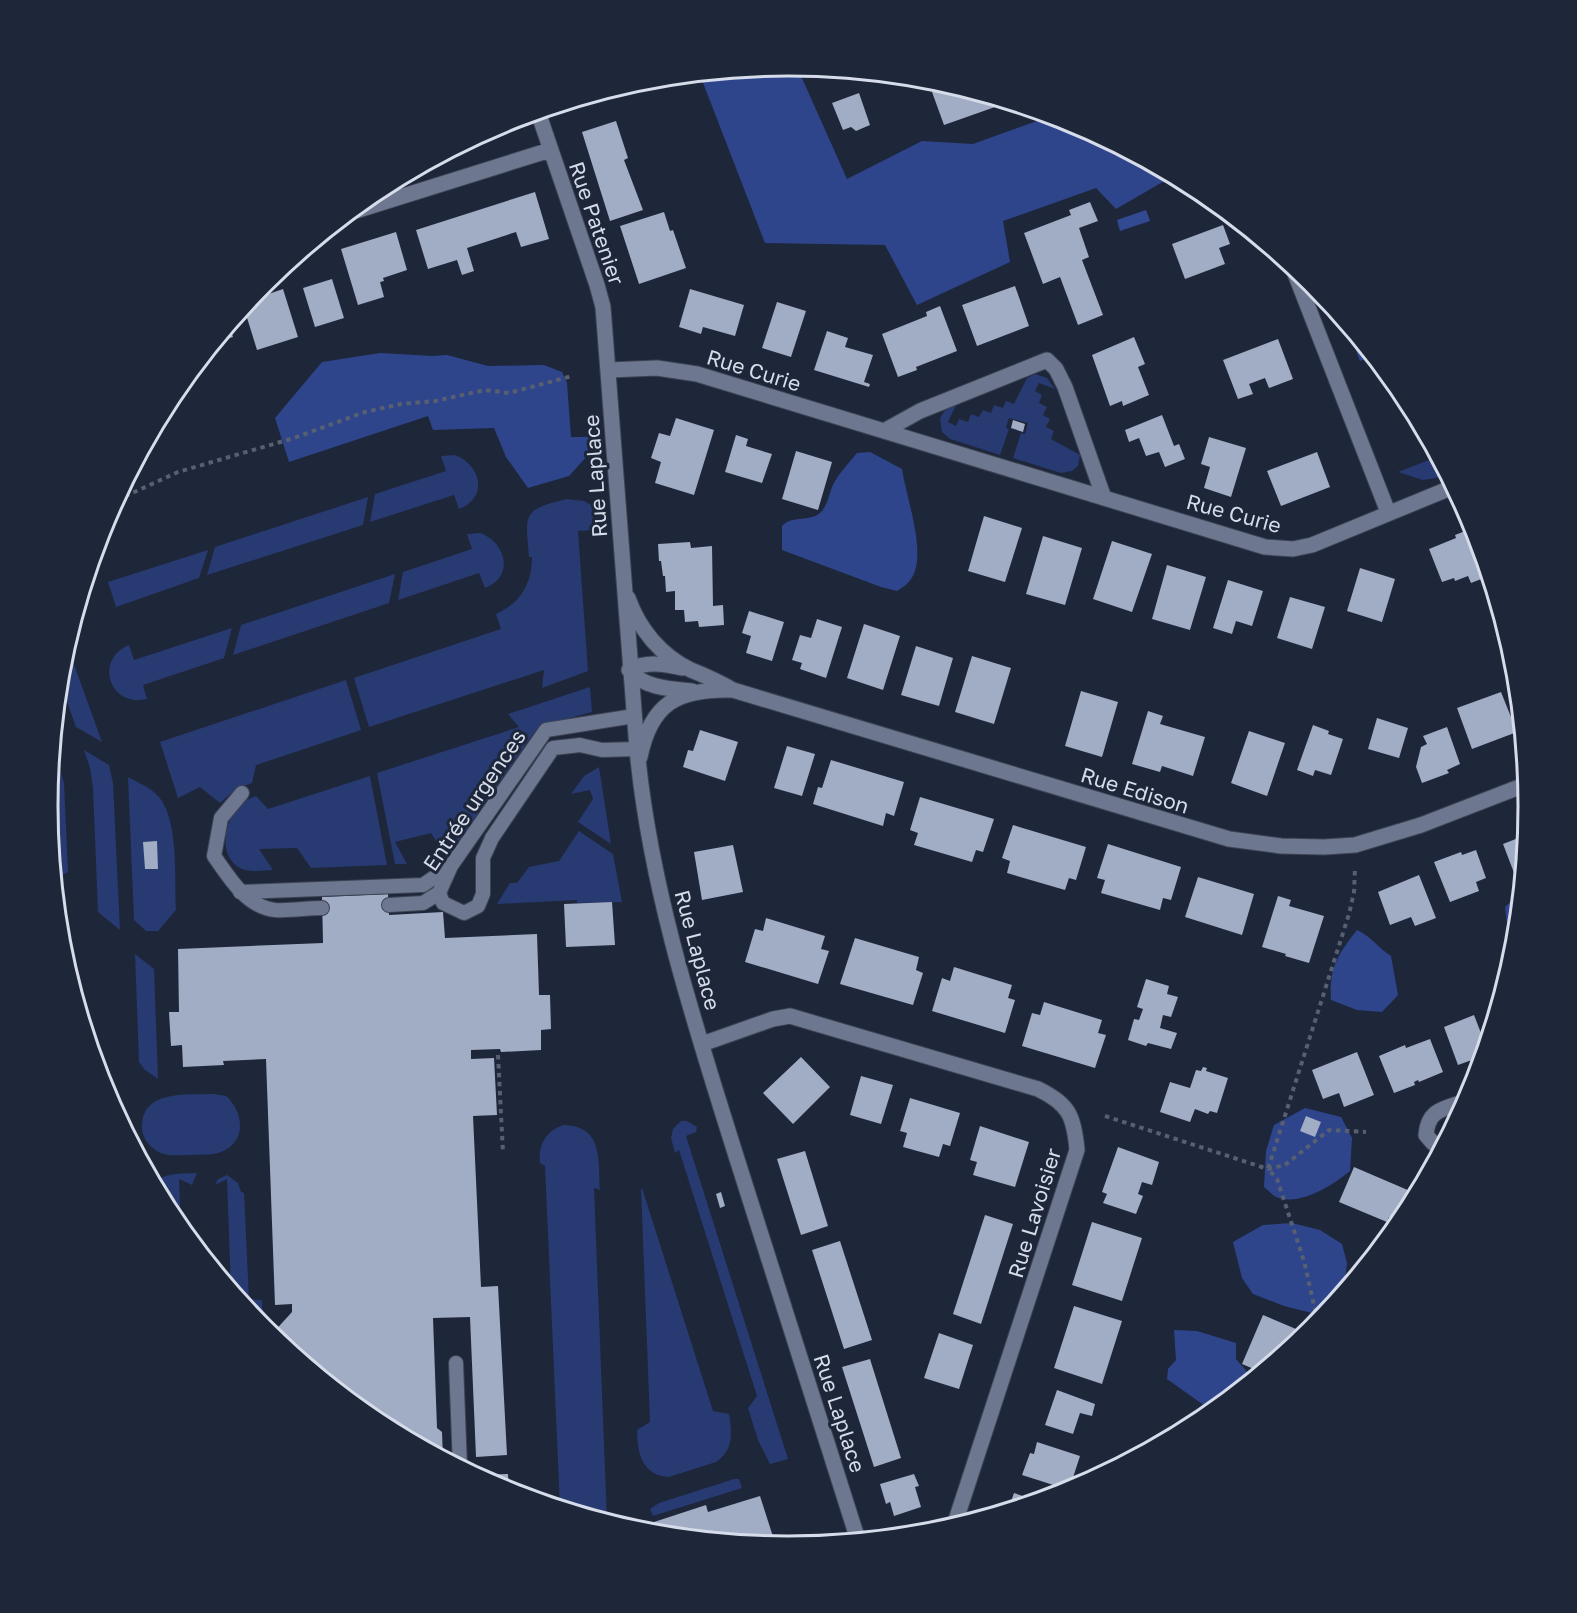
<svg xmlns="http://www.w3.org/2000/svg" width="1577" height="1613" font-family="'Golos Text',sans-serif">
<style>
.green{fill:#273a71}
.forest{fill:#2e458c}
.water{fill:#324a92}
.building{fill:#a1acc5}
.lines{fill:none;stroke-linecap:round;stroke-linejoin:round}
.service-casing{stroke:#3e4454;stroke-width:16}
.minor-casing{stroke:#3e4454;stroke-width:17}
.path{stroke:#585f71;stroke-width:4;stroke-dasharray:4.5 4.5;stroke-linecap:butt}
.service{stroke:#6d778f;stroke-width:14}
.minor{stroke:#6d778f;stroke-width:15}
.labels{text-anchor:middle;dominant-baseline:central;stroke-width:6;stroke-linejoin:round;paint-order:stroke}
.street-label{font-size:21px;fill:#d6dce9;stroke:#1e263a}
.rim{fill:none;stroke:#d6dce9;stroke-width:3}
</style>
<rect width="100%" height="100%" fill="#1e263a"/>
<path class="green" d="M1035 374 1047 378 1055 389 1039 383 1035 391 1042 395 1039 403 1047 407 1043 415 1050 419 1046 427 1054 431 1051 439 1080 455 1078 466 1072 471 1061 473 1013 458 1021 433 1025 434 1028 423 1009 418 1006 428 1009 429 1000 455 950 439 942 432 940 418 946 409 956 405 948 422 956 426 959 419 968 422 971 414 979 417 983 410 991 413 994 405 1003 408 1006 401 1014 404 1027 378Z
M455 455C481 465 489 497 459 509L454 495 370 522 375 494 446 471 441 456Z
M1437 457 1448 476 1423 480 1398 472Z
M368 497 363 525 207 575 215 547Z
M567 499 584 501 593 506 594 528 593 530 578 531 588 671 542 688 544 670 369 727 354 678 501 629 496 614C521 603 532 583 532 557H529C526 515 520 510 567 499Z
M480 533C506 542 515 577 485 588L479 573 398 600 403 572 472 549 467 534Z
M208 550 199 578 116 607 108 582Z
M395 574 389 603 233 655 241 625Z
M232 628 224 658 143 685 147 699C109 708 94 659 129 645L134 660Z
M67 645 102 742 76 727 60 682 62 662Z
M346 680 361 730 256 765 252 783 236 789 220 803 200 787 178 798 160 742Z
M590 687 592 712 548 724 533 734 464 834 452 848 447 841 439 846 431 833 395 842 407 864H395L377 773 519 727 508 714Z
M54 750 64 783 68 872 59 877 62 944 48 806Z
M84 750 109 765 113 783 120 930 98 912 93 788 90 768Z
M599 767 611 844 578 822 593 799 590 790 571 794 584 776Z
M370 776 387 865 311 868 297 848 259 849 273 870C263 870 249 873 240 868 216 855 225 816 243 802 247 799 252 798 256 796L268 809Z
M128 777C137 782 149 787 156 794 180 816 174 879 176 910L158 931H146L134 920Z
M579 831 613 854 622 902 577 903V900L497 904 510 883H517L529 867 559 861Z
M135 954 154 969 158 1079 145 1070 139 1062Z
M214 1094 226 1096C244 1112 247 1142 221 1152 211 1156 198 1154 188 1155 177 1155 167 1157 157 1151 147 1145 141 1136 142 1124 144 1089 190 1095 214 1094Z
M681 1121H687L697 1127 696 1132 686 1136 788 1459 770 1464 758 1440 748 1408 757 1396 679 1150 675 1153 671 1138 673 1129Z
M563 1125C604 1126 598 1160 600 1190L594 1188 607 1521 560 1507 545 1166 540 1163C538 1145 545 1132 563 1125Z
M197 1173 192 1185 179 1179 181 1228 173 1218 154 1183C165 1172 182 1174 197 1173Z
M227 1175 238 1183 241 1192 244 1193 249 1299 262 1300 263 1328 231 1289 227 1179 215 1185 218 1179Z
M642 1188 713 1411 729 1414C732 1433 734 1450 716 1462L669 1477C642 1476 637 1452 637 1430L650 1422 641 1189Z
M734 1479H739L742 1488 653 1516 650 1509 659 1503Z"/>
<path class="forest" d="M789 66 797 67 847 179 922 141 973 144 1051 116 1072 123 1173 176 1116 209 1096 188 1003 221 1010 262 917 305 885 245 765 243 700 75Z
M1354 334 1372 356 1360 361 1350 335Z
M380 353 432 356 447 355 488 366 544 365 562 372 567 383 571 437H589L587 456 569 476 528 488 506 457 494 428 433 430 428 416 289 462 275 418 322 362Z
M870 452 902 469C906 497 928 555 911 579 908 584 902 588 897 591L881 587 782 550V526C792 515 810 522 820 513 828 506 829 492 834 483 840 472 849 463 857 453Z
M1520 893 1515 951 1514 953 1510 949 1505 907Z
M1357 930C1372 937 1377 947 1391 956L1398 995 1382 1012 1357 1010 1331 1000C1329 968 1338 954 1357 930Z
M1305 1108 1341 1117 1352 1138 1350 1171C1333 1185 1302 1205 1279 1198 1274 1197 1268 1190 1264 1187L1266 1151 1274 1125Z
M1292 1223 1320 1230 1342 1244 1347 1263 1345 1279 1336 1301 1328 1310 1316 1314 1284 1306 1253 1294 1242 1278 1233 1242 1263 1225Z
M1174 1330 1197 1331 1236 1343V1359L1249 1374 1250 1381 1212 1411 1167 1379 1168 1369 1176 1360Z"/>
<path class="water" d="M1146 210 1150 221 1120 231 1117 220Z"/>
<path class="building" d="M950 85 992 98 995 107 944 125 932 92Z
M859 93 870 125 856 131 851 127 843 130 832 103Z
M589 97 591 103 560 114 558 106Z
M616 121 628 158 624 160 643 210 610 221 582 132Z
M535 192 549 239 521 247 516 232 467 248 474 271 462 275 457 260 428 269 416 230Z
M1090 202 1098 221 1079 228 1089 257 1082 260 1103 315 1078 325 1060 277 1043 284 1024 233 1071 215 1069 210Z
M664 212 670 231 673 230 686 268 639 284 620 226Z
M1223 225 1230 244 1219 248 1225 264 1185 279 1172 244Z
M396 232 407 270 383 278 384 281 380 282 384 297 358 305 341 249Z
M332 279 344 318 315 327 303 288Z
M1015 286 1029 326 977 346 962 305Z
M283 289 298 337 257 350 244 308 251 300Z
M690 289 744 305 735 336 703 327 701 334 679 327Z
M777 302 806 311 791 357 762 348Z
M940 306 957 351 916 367 917 370 898 377 882 334 927 316 926 312Z
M229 326 233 337 216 342Z
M827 331 848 338 845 347 873 355 864 382 870 384 869 387 814 370Z
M1134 337 1145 364 1138 367 1149 395 1123 406 1122 401 1110 406 1092 355Z
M1278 339 1293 379 1269 388 1265 378 1249 384 1253 394 1238 399 1223 360Z
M1396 386 1404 395 1421 427 1413 430Z
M1162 415 1174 446 1179 444 1185 459 1165 467 1159 452 1146 456 1139 438 1129 442 1125 430Z
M676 418 714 430 694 495 655 483 661 462 651 458 659 433 670 436Z
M1013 420 1025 424 1023 432 1011 428Z
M736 435 748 439 746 446 772 454 762 483 725 472Z
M1209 437 1246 448 1231 497 1204 488 1210 467 1201 464Z
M796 451 832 462 818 510 782 499Z
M1317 452 1330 487 1281 506 1267 471Z
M984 516 1022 528 1005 582 968 571Z
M1473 528 1489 576 1471 583 1468 576 1455 581 1454 578 1442 582 1429 549 1456 538 1455 535Z
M1043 536 1082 548 1065 605 1026 594Z
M1112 541 1152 554 1132 612 1093 599Z
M690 542 691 548 712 546 713 606 723 605 724 625 699 627 698 621 685 622 684 610H675V591L666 592 665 576H663L661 561H659L658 544Z
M1167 565 1206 577 1190 630 1152 619Z
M1360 568 1395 579 1382 622 1347 611Z
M1228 580 1263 591 1252 626 1236 621 1232 634 1213 628Z
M1290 597 1325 607 1312 649 1277 638Z
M749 611 784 622 772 661 746 653 751 636 742 633Z
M817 619 842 627 826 678 800 669 802 663 792 660 800 635 811 638Z
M864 624 900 636 883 690 847 678Z
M916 646 953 658 939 706 901 695Z
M972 656 1011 668 994 724 955 712Z
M1081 691 1118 702 1102 757 1065 746Z
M1501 692 1517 732 1472 749 1457 708Z
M1148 711 1163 716 1160 724 1205 737 1193 776 1162 766 1160 772 1132 764Z
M1377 718 1408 728 1399 758 1368 749Z
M1313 725 1329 731 1328 734 1343 739 1331 775 1315 770 1313 776 1297 770Z
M1447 727 1460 764 1447 770 1449 773 1422 783 1416 767 1421 747 1427 744 1423 736Z
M700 730 738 742 725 781 683 767 688 750 693 751Z
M1249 731 1285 743 1267 796 1231 783Z
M787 746 815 754 802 796 774 788Z
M831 760 904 782 894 816 886 813 883 826 813 804 818 787 822 788Z
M920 797 994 819 983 852 976 850 972 862 914 845 918 833 910 830Z
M1013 825 1086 847 1076 880 1069 878 1065 890 1007 873 1010 861 1002 858Z
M1526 835 1522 875 1516 878 1503 844Z
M157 841 158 869H145L143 842Z
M1108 844 1181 867 1171 900 1163 898 1160 910 1101 893 1105 880 1097 878Z
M733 845 743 892 702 900 694 852Z
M1476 850 1486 878 1476 882 1479 891 1450 902 1434 862 1461 852 1462 855Z
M1419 875 1436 918 1415 926 1411 917 1390 925 1378 892Z
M1198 877 1254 894 1242 935 1185 917Z
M388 894 389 915 443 912 445 938 537 934 539 995H550L551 1029 541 1030V1050L501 1052 500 1049 471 1050V1059L494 1058 497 1115 473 1116 481 1287 498 1286 507 1455 476 1457 470 1317 433 1318 437 1428 442 1432 443 1458 377 1422 271 1335 292 1312V1304L275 1305 266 1059 223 1061 224 1065 183 1067 182 1045 171 1046 169 1012H179L178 949 323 943 322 897Z
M1278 896 1291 900 1289 906 1324 916 1309 963 1285 956 1286 954 1262 947Z
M612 902 615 945 566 947 564 904Z
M766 918 825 936 821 949 829 951 818 984 745 962 755 929 763 931Z
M855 938 919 957 916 970 923 973 913 1005 840 984Z
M954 967 1012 985 1008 998 1015 1000 1005 1033 932 1011 942 978 950 981Z
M1146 979 1169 986 1167 994 1178 997 1171 1017 1163 1015 1160 1028 1177 1033 1171 1049 1148 1043 1146 1046 1128 1040 1134 1019 1139 1020 1143 1009 1137 1007Z
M1044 1002 1102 1020 1098 1033 1106 1035 1095 1068 1022 1046 1032 1013 1040 1015Z
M1474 1015 1486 1046 1483 1056 1458 1065 1444 1027Z
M1430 1039 1443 1072 1419 1082 1418 1080 1414 1082 1415 1085 1394 1093 1379 1056 1405 1045 1406 1048Z
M1357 1052 1374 1095 1344 1107 1339 1093 1323 1099 1312 1070Z
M801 1057 830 1087 793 1124 763 1093Z
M1203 1067 1207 1068 1206 1071 1228 1078 1217 1113 1210 1111 1208 1114 1195 1109 1190 1122 1160 1112 1170 1082 1190 1088 1196 1070 1201 1071Z
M861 1076 893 1085 881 1124 850 1115Z
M910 1098 960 1113 950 1146 943 1144 939 1157 903 1147 907 1133 900 1131Z
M1306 1116 1321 1122 1315 1137 1300 1131Z
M980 1126 1029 1142 1015 1187 973 1175 977 1162 970 1160Z
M1118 1147 1159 1162 1152 1185 1142 1182 1138 1194 1143 1196 1136 1214 1103 1203 1107 1194 1102 1192Z
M805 1151 828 1226 801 1235 777 1159Z
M1354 1167 1417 1194 1401 1222 1389 1217 1387 1222 1339 1202Z
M721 1192 725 1206 720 1208 716 1194Z
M985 1215 1013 1224 981 1324 953 1314Z
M1092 1222 1142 1238 1122 1301 1072 1285Z
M840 1241 872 1340 844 1349 812 1250Z
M1074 1306 1122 1321 1102 1384 1054 1368Z
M1263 1315 1303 1332 1299 1341 1261 1372 1242 1364Z
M939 1333 973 1345 959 1389 924 1378Z
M870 1359 901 1458 874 1467 842 1367Z
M1057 1390 1095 1404 1092 1416 1080 1413 1073 1434 1045 1425Z
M1037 1442 1080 1456 1069 1490 1022 1475 1030 1453 1034 1454Z
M508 1474 509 1492 476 1475Z
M914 1474 919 1486 915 1487 921 1507 894 1516 890 1502 886 1504 880 1484Z
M1014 1493 1038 1501 1008 1510Z
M760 1496 776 1546 658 1534 654 1522 706 1505 708 1512Z"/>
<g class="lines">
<g class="service-casing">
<path id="service" d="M242 793 221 818 214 856C229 877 246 907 275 910 291 911 307 908 322 908
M240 892 423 885 449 867
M439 893 443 903 464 913 478 906 483 894V858L492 838 553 748 580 745 602 750 637 749
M389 905 423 903 439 893 451 866 546 730 634 716
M456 1363 460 1467"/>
</g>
<g class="minor-casing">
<path id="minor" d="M538 112 597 285 603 307 637 749C650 889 695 1025 737 1159 778 1286 818 1413 858 1540
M349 213 550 150
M1292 266 1388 512
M609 370 657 368 697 374 1265 547 1293 549 1312 545 1453 487
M884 431 920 411 1047 360 1056 369 1065 387 1104 498
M628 598C639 629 661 656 691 670 706 676 719 682 733 690L1229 839 1281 846 1324 847 1355 845 1421 825 1527 784
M682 668C664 664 646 661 629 670 643 688 671 689 692 691
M640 757C651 703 678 689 730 690
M702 1044 773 1019 790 1016 1038 1089C1069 1104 1074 1116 1077 1150L954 1526
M1442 1147 1433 1143 1426 1135C1428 1109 1444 1109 1466 1101"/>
</g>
<path class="path" d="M117 500 178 472 294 438 365 412 401 404 435 401 485 390 509 393 572 376
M498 1055 503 1153
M1105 1116 1268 1169 1285 1165 1329 1130 1366 1132
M1320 1320 1316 1314 1304 1261 1277 1179 1268 1169 1349 914 1354 892 1355 868"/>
<use href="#service" class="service"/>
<use href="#minor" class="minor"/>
</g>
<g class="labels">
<g class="street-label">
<text transform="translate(597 223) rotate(71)">Rue Patenier</text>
<text transform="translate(754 370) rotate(17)">Rue Curie</text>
<text transform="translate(595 476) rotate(-94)">Rue Laplace</text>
<text transform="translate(1234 513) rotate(15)">Rue Curie</text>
<text transform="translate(1135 790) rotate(17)">Rue Edison</text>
<text transform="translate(474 800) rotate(-56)">Entrée urgences</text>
<text transform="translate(698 950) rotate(75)">Rue Laplace</text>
<text transform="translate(1034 1213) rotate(-73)">Rue Lavoisier</text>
<text transform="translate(840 1413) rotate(72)">Rue Laplace</text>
</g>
</g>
<path d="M0 0H1577V1613H0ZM58 806a730 730 0 1 1 1460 0a730 730 0 1 1-1460 0Z" fill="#1e263a" fill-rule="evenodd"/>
<path class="rim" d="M58 806a730 730 0 1 1 1460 0a730 730 0 1 1-1460 0Z"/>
</svg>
